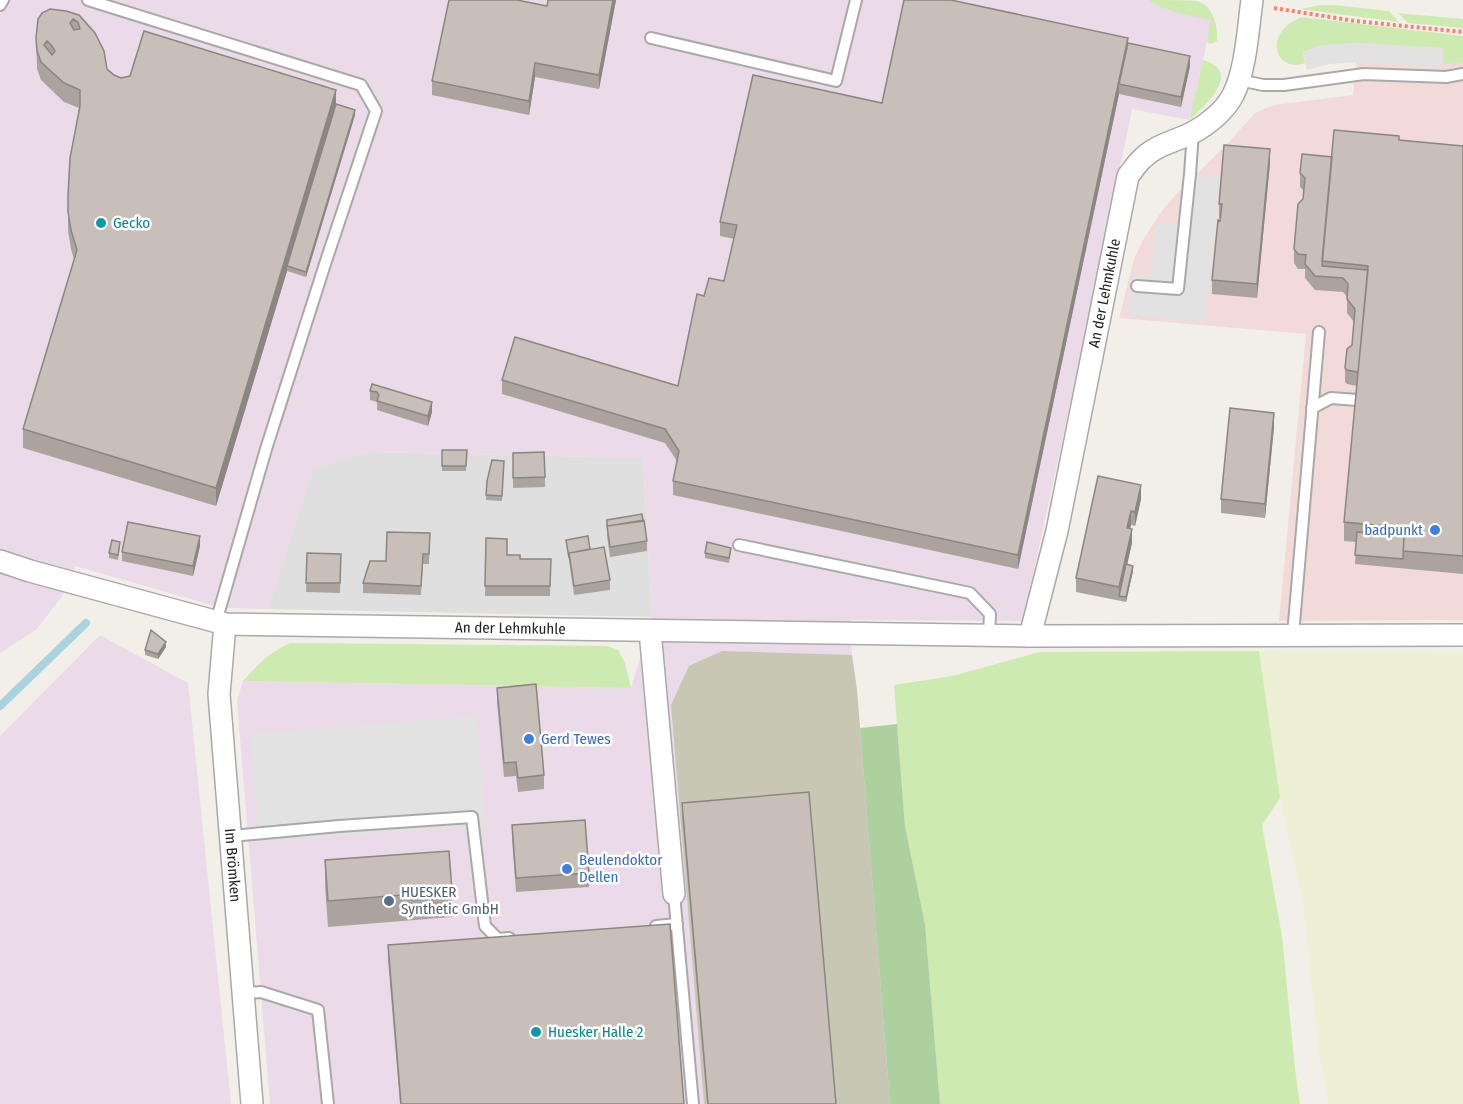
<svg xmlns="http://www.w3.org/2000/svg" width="1463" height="1104" font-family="'Fira Sans Condensed',sans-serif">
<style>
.residential{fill:#e0dfdf}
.commercial{fill:#f2dad9}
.industrial{fill:#ebdbe8}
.construction{fill:#c7c7b4}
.farmland{fill:#eef0d5}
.grass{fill:#cdebb0}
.forest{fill:#add19e}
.parking{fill:#e2e2e2}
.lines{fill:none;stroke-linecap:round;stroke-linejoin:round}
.stream{stroke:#aad3df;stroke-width:8}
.service-casing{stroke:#a9a9a9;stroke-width:14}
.minor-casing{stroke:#a9a9a9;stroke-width:24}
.path{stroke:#fa8072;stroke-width:4;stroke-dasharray:3 3;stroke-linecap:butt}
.service{stroke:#fff;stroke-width:10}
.minor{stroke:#fff;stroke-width:21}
.wall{fill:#aba49e}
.shaded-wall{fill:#8b8681}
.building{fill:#c7bfb8;stroke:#8b8681;stroke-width:1.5;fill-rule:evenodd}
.culture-dot{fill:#0f9aa8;stroke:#fff;stroke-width:2}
.shop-dot{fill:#3f7fe0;stroke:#fff;stroke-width:2}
.service-dot{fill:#5c6f8a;stroke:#fff;stroke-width:2}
.labels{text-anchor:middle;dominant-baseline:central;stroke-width:5;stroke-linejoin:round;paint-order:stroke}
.culture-label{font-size:15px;fill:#0d838f;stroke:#fff;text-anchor:start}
.street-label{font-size:15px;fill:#222;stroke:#fff}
.shop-label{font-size:15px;fill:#366cbe;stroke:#fff;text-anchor:start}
.service-label{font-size:15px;fill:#4e5e75;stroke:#fff;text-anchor:start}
</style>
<rect width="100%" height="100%" fill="#f2efe9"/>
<path class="residential" d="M368 452 643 458 652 617 268 609 312 470Z"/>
<path class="commercial" d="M1358 40 1463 50V620L1279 621 1306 334 1119 318 1134 259 1143 240 1161 212 1179 191 1229 142 1255 113 1274 105 1353 95Z"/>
<path class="industrial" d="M0 0H1148L1153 3 1180 12 1212 20 1189 120 1132 109 1092 303 1023 621 850 620 852 655 857 690 890 1104H270L237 701 243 681 631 688 652 617 643 458 368 452 312 471 268 609 222 608 75 566 63 595 36 630 0 653Z
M100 635 188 683 231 1104H0V736Z"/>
<path class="construction" d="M722 651 852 655 857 690 890 1104H704L671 705 689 666Z"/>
<path class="farmland" d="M1259 651 1463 652V1104H1328L1318 1045 1303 902 1280 798Z"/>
<path class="grass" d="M1148 0C1159 0 1188 0 1197 1 1214 6 1218 27 1217 41L1210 44 1207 42 1211 20C1194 16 1162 11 1148 0Z
M1321 5H1335L1389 11 1399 22 1300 9Z
M1398 13 1463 19V28L1408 23Z
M1301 17 1463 36V62L1444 65 1443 48 1360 43 1324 45 1303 52 1305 63C1283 71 1268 50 1282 31 1287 24 1294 21 1301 17Z
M1203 60C1208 62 1216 64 1219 70 1229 85 1200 111 1189 120Z
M290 643 608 646 618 650 625 663 631 688 243 681C258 664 269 653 290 643Z
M1259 651 1280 798 1262 825 1282 936 1295 1069 1300 1104H940L925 924 905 826 894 685 952 676 1040 652Z"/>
<path class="forest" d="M897 724 905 826 925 924 940 1104H890L860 728Z"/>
<path class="parking" d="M1360 43 1443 48 1442 67 1358 62 1329 64 1307 70 1303 52 1324 45Z
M1190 174 1220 177 1206 322 1127 315 1131 274 1150 276 1156 223 1185 225Z
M477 716 486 825 260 843 251 734Z"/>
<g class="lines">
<path class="stream" d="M0 706 86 623"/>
<g class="service-casing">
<path id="service" d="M88 0 361 85 376 111 325 264 266 449 216 622
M0 5 3 0
M651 38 836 81 856 0
M1239 80 1263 85H1284L1364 74 1446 77 1463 74
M1137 286 1178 289 1190 174 1193 132
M1312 408 1331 398 1357 400
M739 545 970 593 990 614 989 636
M1293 635 1319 332
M231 836 339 826 472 817 485 926 498 939 509 938
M674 894 693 1104
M656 926 677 924
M243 993 261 992 318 1010 328 1104"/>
</g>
<g class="minor-casing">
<g id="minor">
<path id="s1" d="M0 561 30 571 225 624 1030 636 1463 635"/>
<path id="s2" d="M225 624 219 694 252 1104"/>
<path d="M650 631 674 894"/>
<path id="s3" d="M1030 636 1057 531 1128 176C1133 170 1137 163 1143 158 1156 145 1176 141 1192 133 1207 125 1225 111 1233 95 1246 70 1248 29 1252 0"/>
</g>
</g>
<path class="path" d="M1274 8 1355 21 1463 32"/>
<use href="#service" class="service"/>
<use href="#minor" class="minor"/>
</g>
<path class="wall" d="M548 0H616L599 89 535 77 529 115 432 95V81L547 6Z
M79 15 107 69 114 75 121 78 336 104 355 115 306 277 287 271 216 506 23 448V429L74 260 71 249 68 231V196L79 108 64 102 41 80 37 69 36 38Z
M1128 43 1190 66 1181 107 1119 94 1018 569 673 495V481L677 461 665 443 502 394V380L678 386 704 296 724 281 734 239 720 236V222L882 103Z
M1399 140 1463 146V574L1355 564 1356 542 1344 541V522L1357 386 1347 384 1345 382V368L1352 345 1354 322 1347 313V297L1343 292 1315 290 1305 278V269H1298L1294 263V249L1304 191 1300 187V173Z
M1270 163 1257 298 1212 294V280L1220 218H1219V204Z
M372 384 432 412 428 426 377 410V402L370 400V391Z
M1274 427 1265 518 1221 513V499Z
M442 450H467L466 471H442Z
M513 453 545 477V487L513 488Z
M504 461 502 501 486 500 487 481Z
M1141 499 1135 526 1131 525 1130 528 1132 543 1127 565 1133 571 1126 602 1076 592V578Z
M607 520 643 521 647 541V551L610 557 607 536Z
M430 533 429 564H423L421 595 363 593V583L386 561Z
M486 538 507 555 520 559H551L550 596H485Z
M566 540 590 549 610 580V590L574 595Z
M200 546 193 576 122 561V552Z
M120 547 118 560 109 558V553Z
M731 552 729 563 705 558V553Z
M307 553 341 554 340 593 306 592Z
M166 647 158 659 145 655V650Z
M497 688 544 775V789L518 792 516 776 504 777 497 702Z
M682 803 836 1104H707L682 817Z
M512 825 589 873V887L516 892 512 839Z
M325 860 452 891V917L328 927 325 886Z
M388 945 684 1104H400L388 960Z"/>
<path class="shaded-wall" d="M613 0H616L599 89V75Z
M1128 38V52L1119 84V94L1018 569V555Z
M1190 56V66L1181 107V97Z
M535 63V77L529 115V101Z
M336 90V109L287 266V271L216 506V488Z
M355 110V115L306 277V272Z
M1270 149V163L1257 298V284Z
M432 402V412L428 426V416Z
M1274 413V427L1265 518V504Z
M1141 485V499L1135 526V512Z
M1131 511V525L1127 542V528Z
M1132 529V543L1120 596H1119V587Z
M200 536V546L193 576V566Z
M1133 566V571L1126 602V597Z
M166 642V647L158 659V654Z"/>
<path class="building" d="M449 0H517L547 6 548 0H613L599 75 535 63 529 101 432 81Z
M904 0H951L1128 38 1018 555 673 481 679 451 665 429 502 380 515 337 678 386 697 294 704 296 709 278 724 281 737 225 720 222 753 75 882 103Z
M50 9 66 11 79 15 95 33 104 51 107 69 114 75 121 78 130 76 144 31 336 90 216 488 23 429 77 250 71 230 68 212V196L70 158 80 106V90L64 83 41 62 37 51 36 38 38 19 42 13ZM73 19 78 22 80 29 74 30 70 23ZM47 41 52 46 55 51 52 55 44 45Z
M1128 43 1190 56 1181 97 1119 84Z
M336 104 355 110 306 272 287 266Z
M1334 130 1399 136V140L1463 146V556L1403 551 1405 528 1344 522 1368 266 1322 261Z
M1224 145 1270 149 1257 284 1212 280 1218 220 1220 221 1222 204H1219Z
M1302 154 1332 157 1322 266 1368 270 1358 372 1347 370 1345 368 1347 349 1352 345 1355 309 1347 299 1348 284 1343 278 1315 276 1305 264 1306 255 1298 254 1294 249 1298 204 1303 199 1305 178 1300 173Z
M372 384 432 402 428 416 377 401 379 395 377 392 370 391Z
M1230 408 1274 413 1265 504 1221 499Z
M442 450H467L466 466H442Z
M544 452 545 477 513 478V453Z
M492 460 504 461 502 496 486 495 487 481Z
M1098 476 1141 485 1135 512 1131 511 1127 528 1132 529 1119 587 1076 578Z
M642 514 643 521 607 526V520Z
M644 520 647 541 610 547 607 526Z
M128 522 200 536 193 566 122 552Z
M387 532 430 533 429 554H423L421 586 363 583 370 561H386Z
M1357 532 1404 536 1403 559 1355 555Z
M588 536 590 549 569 553V558L566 540Z
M486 538 507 539V555H520V559H551L550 586H485Z
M112 540 120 542 118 555 109 553Z
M707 542 731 548 729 558 705 553Z
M604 547 610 580 574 586 569 553Z
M307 553 341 554 340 583H306Z
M1126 564 1133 566 1126 597 1119 596Z
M151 630 166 642 158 654 145 650Z
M536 684 544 775 518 778 516 762 504 763 497 688Z
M809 792 836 1104H708L682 803Z
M585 820 589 873 516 878 512 825Z
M449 851 452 891 328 901 325 860Z
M670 924 684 1104H401L388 945Z"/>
<g class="culture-dot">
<circle cx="101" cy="223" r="6"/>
<circle cx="536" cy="1032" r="6"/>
</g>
<g class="shop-dot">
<circle cx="1435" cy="530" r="6"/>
<circle cx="529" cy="739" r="6"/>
<circle cx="567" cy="869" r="6"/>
</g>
<circle class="service-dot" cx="389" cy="901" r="6"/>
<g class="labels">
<g class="culture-label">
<text x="113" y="223">Gecko</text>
<text x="548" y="1032">Huesker Halle 2</text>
</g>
<g class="street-label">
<text stroke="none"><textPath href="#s3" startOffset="351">An der Lehmkuhle</textPath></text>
<text stroke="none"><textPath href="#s1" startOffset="519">An der Lehmkuhle</textPath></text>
<text stroke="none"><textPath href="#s2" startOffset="242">Im Brömken</textPath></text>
</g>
<g class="shop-label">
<text x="1423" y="530" text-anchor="end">badpunkt</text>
<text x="541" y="739">Gerd Tewes</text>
<text x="579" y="860">Beulendoktor<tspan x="579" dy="17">Dellen</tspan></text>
</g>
<g class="service-label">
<text x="401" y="892">HUESKER<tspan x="401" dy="17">Synthetic GmbH</tspan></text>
</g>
</g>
</svg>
